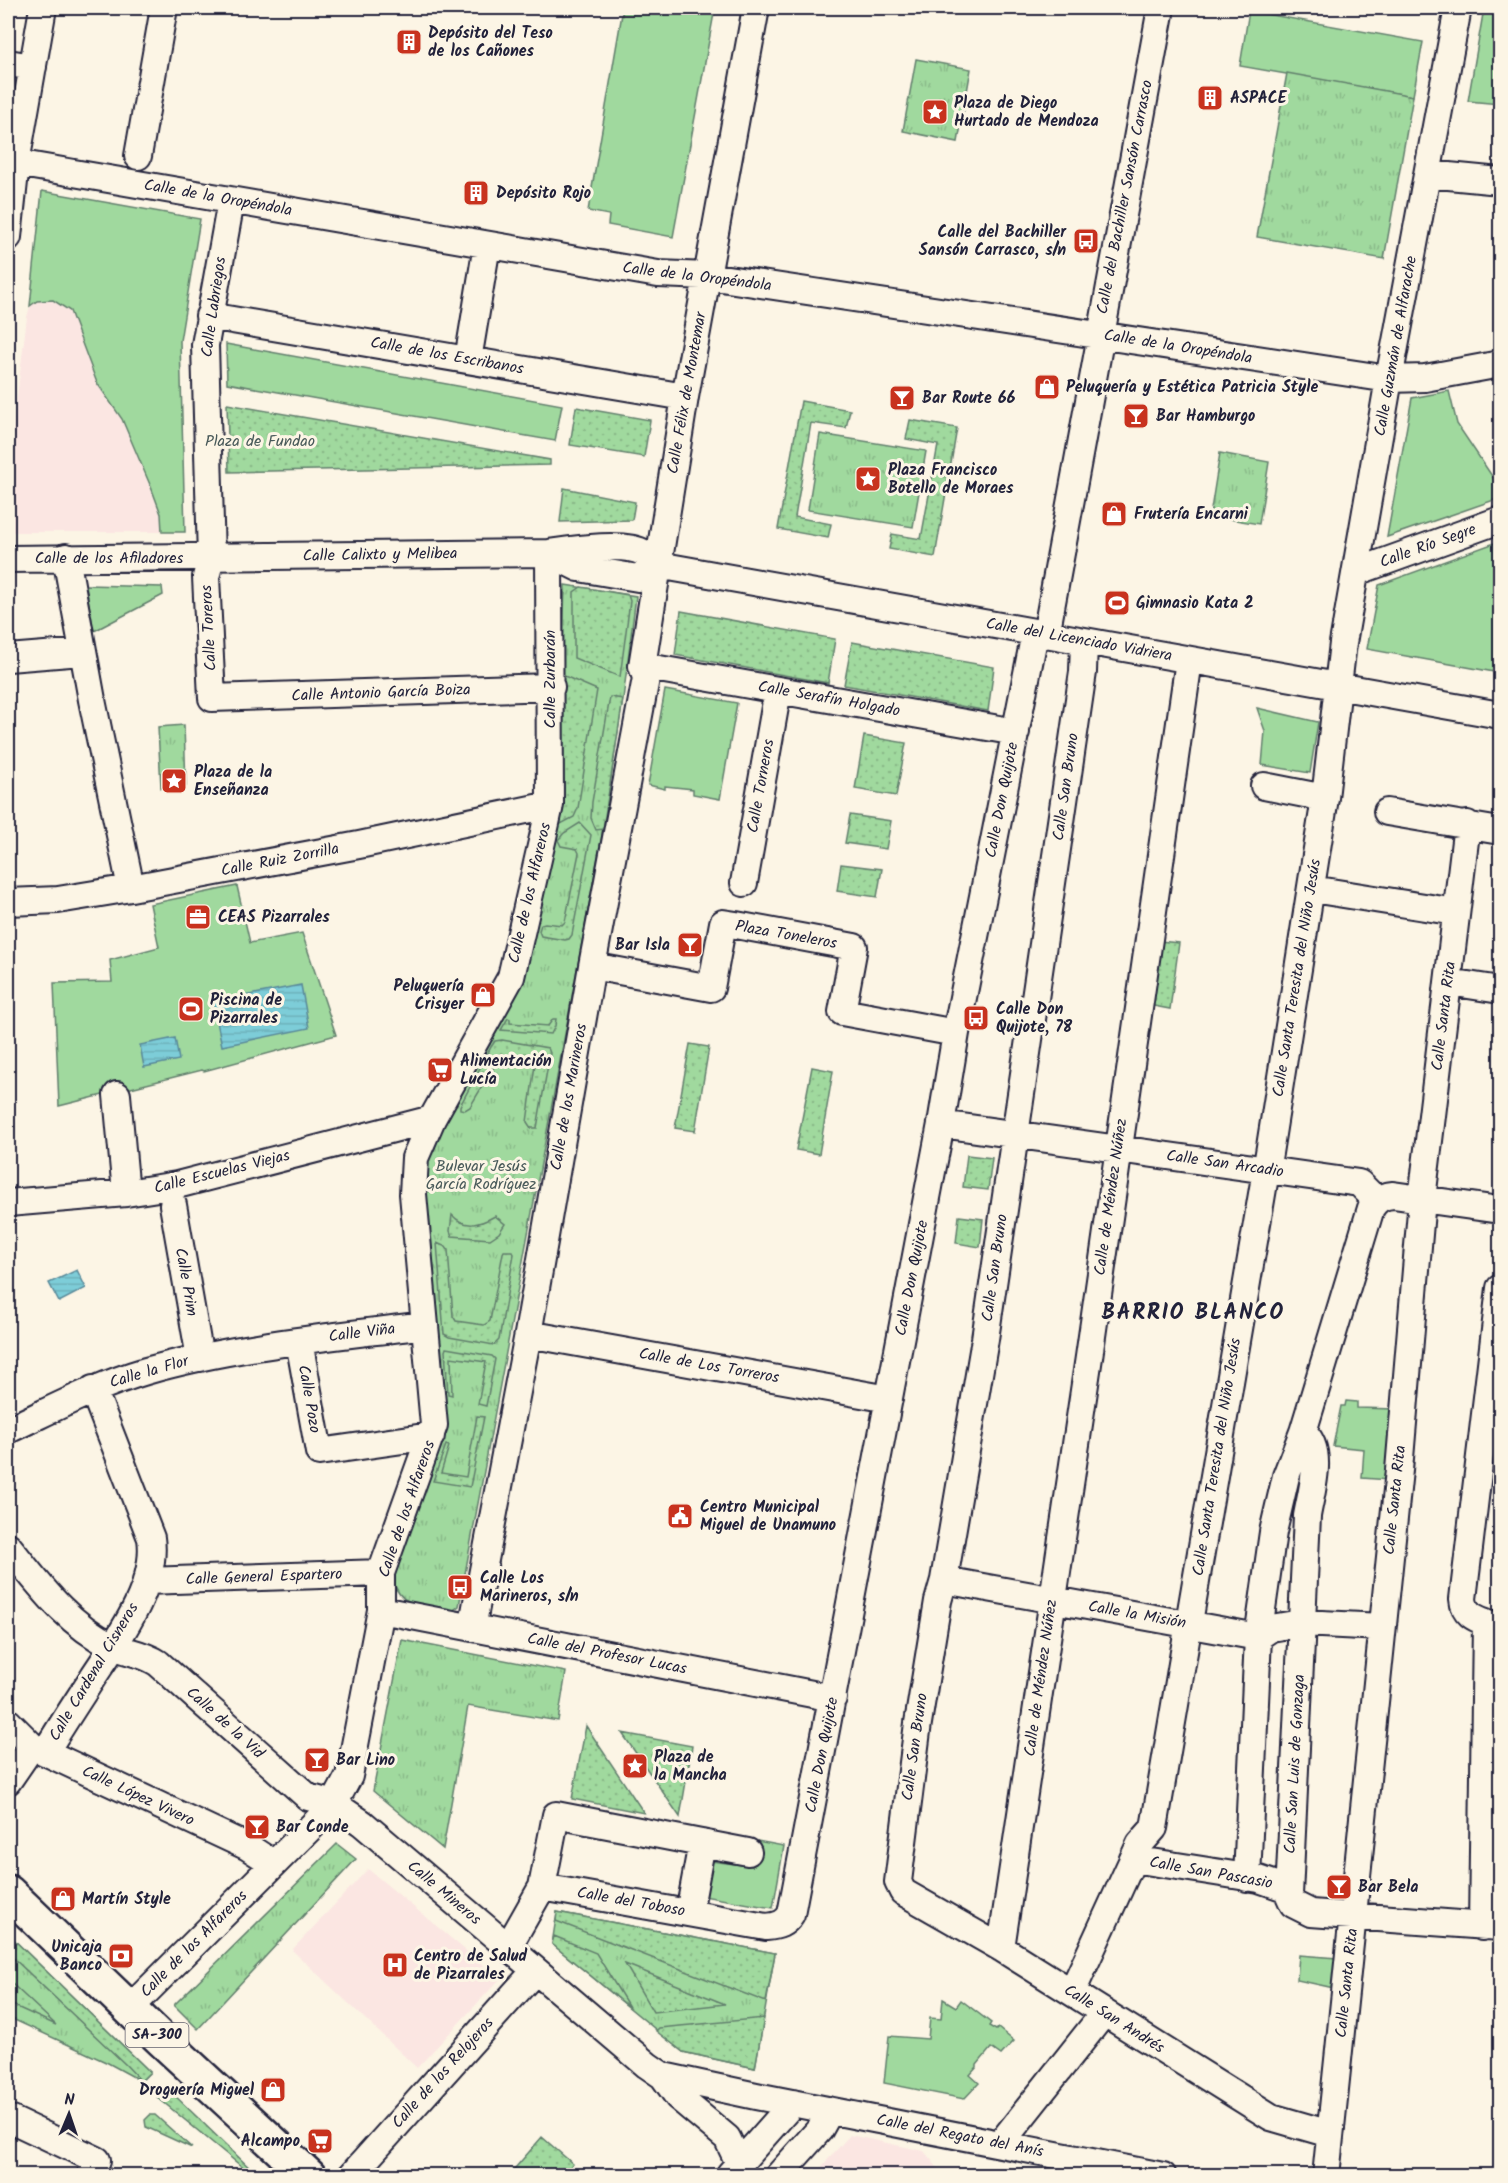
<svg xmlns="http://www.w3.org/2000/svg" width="1508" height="2183" font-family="Kalam,sans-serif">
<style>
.built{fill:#fbe6e2}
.grass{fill:#a0d99e;stroke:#617e6c;stroke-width:1.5}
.park{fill:url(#park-tufts);stroke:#617e6c;stroke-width:1.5}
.garden{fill:url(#garden-dots);stroke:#617e6c;stroke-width:1.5}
.water{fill:url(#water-rules);stroke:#598999;stroke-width:1.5}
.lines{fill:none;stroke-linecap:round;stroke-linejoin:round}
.minor-casing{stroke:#22223b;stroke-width:30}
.highway-casing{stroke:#22223b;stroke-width:38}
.minor{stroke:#fcf5e5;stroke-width:26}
.highway{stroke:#fcf5e5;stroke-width:33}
.labels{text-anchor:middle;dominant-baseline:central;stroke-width:6;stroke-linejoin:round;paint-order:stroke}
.shield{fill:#fcf5e5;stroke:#63616e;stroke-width:1.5}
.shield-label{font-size:15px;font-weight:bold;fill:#22223b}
.poi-label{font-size:16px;font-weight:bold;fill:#22223b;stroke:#fcf5e5;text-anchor:start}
.street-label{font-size:16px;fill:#22223b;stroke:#fcf5e5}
.park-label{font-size:16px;fill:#485959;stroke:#fcf5e5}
.district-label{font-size:22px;font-weight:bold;letter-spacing:1.5px;fill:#22223b;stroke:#fcf5e5}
</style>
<defs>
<pattern id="park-tufts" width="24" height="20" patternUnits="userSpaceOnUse" patternTransform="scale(1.5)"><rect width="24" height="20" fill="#a0d99e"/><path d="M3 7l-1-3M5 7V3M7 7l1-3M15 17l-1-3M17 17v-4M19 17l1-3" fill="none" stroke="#8aba89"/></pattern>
<pattern id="garden-dots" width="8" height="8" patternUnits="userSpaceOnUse" patternTransform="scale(1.5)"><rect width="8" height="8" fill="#a0d99e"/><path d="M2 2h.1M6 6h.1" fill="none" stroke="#8aba89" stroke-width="1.8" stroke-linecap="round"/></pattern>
<pattern id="water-rules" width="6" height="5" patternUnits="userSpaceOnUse" patternTransform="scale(1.5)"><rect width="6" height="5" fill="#7dcdd8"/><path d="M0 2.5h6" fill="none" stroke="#6cb0ba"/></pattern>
</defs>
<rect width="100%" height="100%" fill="#fcf5e5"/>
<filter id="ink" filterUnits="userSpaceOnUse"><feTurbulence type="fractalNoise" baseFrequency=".0167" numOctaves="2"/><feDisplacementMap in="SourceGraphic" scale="12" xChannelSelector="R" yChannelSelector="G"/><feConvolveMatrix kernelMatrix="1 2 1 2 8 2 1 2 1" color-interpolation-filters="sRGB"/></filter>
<g filter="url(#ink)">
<path class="built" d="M53 300 70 311 97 383 122 419 161 514 162 532H11L8 529V469L27 317 30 306 37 301Z
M368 1869 500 1979 417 2068 292 1950Z
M850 2135 924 2151 941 2172 954 2175H814Z"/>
<path class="grass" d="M623 8H715L673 237 608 225 609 215 588 211Z
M1484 8H1500V104L1468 101Z
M1249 11 1423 42 1413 96 1240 66Z
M42 191 200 219 180 341 185 532H162L161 514 151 487 122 419 97 383 70 311 53 300 37 301 30 306Z
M226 344 562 405 555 441 227 383Z
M1449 391 1457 424 1500 488V498L1387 537 1412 398Z
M1500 541V673L1367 649 1379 585Z
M87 585 162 587 163 595 94 631 86 589Z
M665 690 737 703 720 799 693 794V789L665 786V789L648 785Z
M1257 708 1318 722 1310 773 1262 765 1265 731Z
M237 886 250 943 302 933 336 1035 204 1071 202 1070 59 1106 54 983 112 982 110 960 159 947 150 904Z
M1346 1401 1357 1402V1408L1396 1409 1390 1480 1362 1478 1364 1449 1333 1446 1341 1406H1345Z
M757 1841 784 1846 773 1908 703 1896 710 1861 752 1866Z
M1299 1955 1337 1958 1334 1988 1297 1980Z
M943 1999 956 2007 961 2000 991 2023 989 2026 996 2030 998 2028 1014 2041 1001 2055 991 2048 977 2065V2067L970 2075 979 2083 964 2099 884 2083 889 2036 928 2039 930 2018 941 2019Z"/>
<path class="park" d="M916 59 971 69 958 142 903 131Z
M1287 73 1413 96 1384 259 1257 237Z
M820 434 926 451 913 527 808 510Z
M1220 453 1269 462 1259 524 1210 516Z
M565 585 636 596 623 699 603 829 459 1606 452 1611C427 1607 399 1609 393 1579L442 1428 425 1201 426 1162 431 1144 521 975 562 675Z
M184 725 186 786 161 788 158 727Z
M402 1640 566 1672 558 1721 468 1706 443 1849 373 1791Z
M337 1844 356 1859 198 2029 174 2005Z
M557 1912 775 1953 755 2068 683 2052 552 1944Z
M8 1934 150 2072 141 2081 108 2063 8 2017Z"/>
<path class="garden" d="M801 401 850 410 846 428 811 423 795 517 831 524 828 538 778 529Z
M227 404 550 460V465L229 472Z
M576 407 650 420 644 457 570 445Z
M910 420 957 428 935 557 889 549 892 534 921 539 938 445 906 439Z
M564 488 635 502 632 520 560 522Z
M581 587 628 595 630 601 620 677 574 658V592Z
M681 611 835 639 828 683 675 655Z
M852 642 994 667 988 711 844 685Z
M562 675 597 690 578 808 574 817 559 825 556 824Z
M610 697 623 699 603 829 596 830 591 818 592 802Z
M864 736 906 743 896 796 855 789Z
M850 815 891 821 886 849 845 843Z
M580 823 591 835 572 935 569 939 565 940 541 936 539 931 541 924 545 923 562 925 565 922 579 853 577 849 561 846 558 840 564 833Z
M841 864 882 869 877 897 837 891Z
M1159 941 1179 943 1170 1009 1148 1005Z
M508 1018 510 1019V1023L548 1026 553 1019H556L555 1026 551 1034 501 1030Z
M502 1040 548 1048 550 1053 537 1128H531L527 1122 535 1065 498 1060 470 1107 465 1110 460 1109V1106L491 1047 495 1041Z
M690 1044 709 1047 695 1131 675 1128Z
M812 1067 833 1071 819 1154 796 1150Z
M967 1155 992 1158 988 1190 963 1187Z
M452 1215C465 1229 479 1225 495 1216L505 1224 499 1233 490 1239 452 1236 450 1231Z
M959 1216 983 1219 980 1247 956 1243Z
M437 1243 446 1247 448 1250 453 1316 456 1321 484 1325 490 1321 503 1253 504 1251H512L514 1254 499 1340 494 1345 449 1337 444 1334Z
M446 1348 492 1356 495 1359 486 1406 478 1404 486 1362 451 1357 452 1395 448 1394 445 1351Z
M477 1416 484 1417 470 1487 433 1481 446 1445 449 1446 441 1473 466 1477Z
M586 1726 644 1813 572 1799Z
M622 1733 692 1746 680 1817Z
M557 1912 775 1953 766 2002 556 1921Z
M8 1934 150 2072 141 2081 126 2065 11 1956 8 1955Z
M554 1936 596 1953 629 2007 552 1944Z
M625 1964 725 2004 653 2012Z
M8 1982H10L56 2025 8 2003Z
M764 2018 755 2068 683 2052 656 2031 659 2028Z
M167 2088 257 2175H252L157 2097Z
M150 2115H155L192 2148 146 2127 145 2120Z
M542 2137 573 2164 563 2175H509Z"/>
<path class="water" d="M301 985 309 1028 222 1046 213 1002Z
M175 1038 179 1060 144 1067 140 1045Z
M77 1270 86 1288 59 1302 49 1283Z"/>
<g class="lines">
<g class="minor-casing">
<path id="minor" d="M8 63 33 67
M138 156 164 8
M8 163H16L658 274 708 276 1389 379 1425 378 1500 364
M1428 174 1500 181
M231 201 205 345 211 558 206 577 212 698 551 687
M8 237 16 163 43 8
M209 316 685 397
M468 360 487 245
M549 553 579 568 638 578 658 565
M66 557 92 700 131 888
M8 559 549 553C570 550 625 541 644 553 649 556 653 561 658 565
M658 565 1500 715
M1356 572 1500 520
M1046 635 1161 8
M1084 642 1083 672 985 1339 944 1580 938 1601 918 1723 898 1882 903 1892 1001 1948 1271 2117 1330 2134
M8 658 82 652
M642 666 1016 732
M1264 786 1325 798
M1387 812 1500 831
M744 883 778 690
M1312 889 1456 912
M8 902 58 900 131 888 359 845 550 805
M592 966 711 988 723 923 736 925 854 947 842 1012 956 1033
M1449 982 1500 990
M117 1095 126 1193
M941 1124 1359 1183 1376 1200
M8 1203 126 1193 177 1185 432 1119
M173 1205 200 1358
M528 1334 889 1399
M299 1341 319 1452 431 1436
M8 1430C53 1409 98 1385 146 1371 237 1345 332 1337 425 1325
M1303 1432C1325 1450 1311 1492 1307 1516L1289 1895 1293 1904 1311 1913 1500 1927
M8 1546C38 1583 67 1624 111 1645 127 1653 141 1652 158 1663L308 1797 334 1804 362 1823 647 2065 663 2076 756 2096 1163 2176
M944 1580 1258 1637 1271 1628 1301 1623 1382 1627
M146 1581 381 1573
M381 1610 833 1698
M472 1628 528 1334 592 966 646 678 642 666 685 397 756 8
M8 1722 32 1746 248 1847 274 1864
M46 1751C61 1726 77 1702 93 1677 118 1639 158 1586 151 1538L93 1389
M8 1781 32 1746
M1133 1859 1259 1879 1288 1889
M1247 1878 1258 1637 1273 1532 1286 1476 1303 1432 1371 1208C1377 1199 1382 1196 1393 1195L1500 1210
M542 1887 766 1927C778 1926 785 1924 791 1914L941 1124 956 1033 1035 633
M689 1913 702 1843
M1482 1927 1486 1622C1474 1618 1464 1613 1463 1599L1500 1288
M508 1947 542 1887 556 1815 748 1852
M1001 1948 1089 1357 1189 660
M1072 1992 1140 1844 1154 1828 1269 1153 1325 798 1343 643 1389 379 1458 8
M130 2008 334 1804 349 1776 381 1610V1573L434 1425 413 1194 415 1158 432 1119 511 977 543 837 550 805 549 553
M663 2076 678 2097 727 2138 739 2163
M8 2118 97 2160 90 2176
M1001 2143 1104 2013
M730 2174 793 2103
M351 2176 535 1971
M778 2176 820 2129 830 2111
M1326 2176 1399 1470 1422 1199 1467 824"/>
</g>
<g class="highway-casing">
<path id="highway" d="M8 1892 162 2040 309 2176"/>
</g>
<use href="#minor" class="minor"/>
<use href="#highway" class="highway"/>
</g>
</g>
<defs>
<g id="building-square" transform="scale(1.35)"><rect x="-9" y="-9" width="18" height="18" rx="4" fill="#c8321e" stroke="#fcf5e5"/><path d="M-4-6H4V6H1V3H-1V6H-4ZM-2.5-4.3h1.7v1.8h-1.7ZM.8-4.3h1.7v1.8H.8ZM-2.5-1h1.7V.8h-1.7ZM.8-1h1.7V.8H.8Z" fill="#fff"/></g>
<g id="sight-square" transform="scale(1.35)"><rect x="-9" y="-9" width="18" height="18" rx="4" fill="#c8321e" stroke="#fcf5e5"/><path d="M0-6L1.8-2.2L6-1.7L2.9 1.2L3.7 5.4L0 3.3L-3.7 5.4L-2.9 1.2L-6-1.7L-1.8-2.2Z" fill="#fff"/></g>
<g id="bus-square" transform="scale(1.35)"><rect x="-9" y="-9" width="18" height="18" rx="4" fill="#c8321e" stroke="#fcf5e5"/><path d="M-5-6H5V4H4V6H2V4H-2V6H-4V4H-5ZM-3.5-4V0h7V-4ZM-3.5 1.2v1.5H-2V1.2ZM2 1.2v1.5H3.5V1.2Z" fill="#fff"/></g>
<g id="shop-square" transform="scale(1.35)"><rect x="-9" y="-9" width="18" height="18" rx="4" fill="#c8321e" stroke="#fcf5e5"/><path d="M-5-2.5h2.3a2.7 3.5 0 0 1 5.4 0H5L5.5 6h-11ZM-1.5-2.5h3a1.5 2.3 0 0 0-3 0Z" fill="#fff"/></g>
<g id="bar-square" transform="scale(1.35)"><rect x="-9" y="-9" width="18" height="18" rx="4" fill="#c8321e" stroke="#fcf5e5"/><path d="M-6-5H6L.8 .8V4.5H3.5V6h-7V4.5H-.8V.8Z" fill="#fff"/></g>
<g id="stadium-square" transform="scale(1.35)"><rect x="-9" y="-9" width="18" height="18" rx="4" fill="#c8321e" stroke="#fcf5e5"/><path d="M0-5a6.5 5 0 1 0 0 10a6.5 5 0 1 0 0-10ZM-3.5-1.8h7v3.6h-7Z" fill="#fff"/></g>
<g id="office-square" transform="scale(1.35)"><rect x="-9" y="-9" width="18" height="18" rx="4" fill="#c8321e" stroke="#fcf5e5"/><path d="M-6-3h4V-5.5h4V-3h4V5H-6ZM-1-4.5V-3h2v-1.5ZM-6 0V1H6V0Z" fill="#fff"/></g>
<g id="supermarket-square" transform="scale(1.35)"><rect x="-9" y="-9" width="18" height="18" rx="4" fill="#c8321e" stroke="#fcf5e5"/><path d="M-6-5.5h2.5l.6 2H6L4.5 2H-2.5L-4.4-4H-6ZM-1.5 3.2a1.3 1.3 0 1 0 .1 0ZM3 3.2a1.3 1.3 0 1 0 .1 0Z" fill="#fff"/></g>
<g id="civic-square" transform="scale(1.35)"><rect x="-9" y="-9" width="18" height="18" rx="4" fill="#c8321e" stroke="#fcf5e5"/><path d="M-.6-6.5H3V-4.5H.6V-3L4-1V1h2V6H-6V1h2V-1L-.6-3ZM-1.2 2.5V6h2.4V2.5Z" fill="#fff"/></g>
<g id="bank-square" transform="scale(1.35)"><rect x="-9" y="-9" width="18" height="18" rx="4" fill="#c8321e" stroke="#fcf5e5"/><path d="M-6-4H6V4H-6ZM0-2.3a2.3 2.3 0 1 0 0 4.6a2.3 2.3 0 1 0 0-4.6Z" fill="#fff"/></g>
<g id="hospital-square" transform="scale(1.35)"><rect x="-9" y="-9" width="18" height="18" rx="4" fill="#c8321e" stroke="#fcf5e5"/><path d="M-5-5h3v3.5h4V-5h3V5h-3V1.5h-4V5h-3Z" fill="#fff"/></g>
</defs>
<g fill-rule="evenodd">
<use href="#building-square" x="409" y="42"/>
<use href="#building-square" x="1210" y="98"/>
<use href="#sight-square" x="935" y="112"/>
<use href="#building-square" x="476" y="193"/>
<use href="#bus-square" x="1086" y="241"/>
<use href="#shop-square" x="1047" y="387"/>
<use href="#bar-square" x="902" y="398"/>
<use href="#bar-square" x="1136" y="416"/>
<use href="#sight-square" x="868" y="479"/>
<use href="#shop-square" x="1114" y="514"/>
<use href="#stadium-square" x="1117" y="603"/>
<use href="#sight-square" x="174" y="781"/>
<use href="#office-square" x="198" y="917"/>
<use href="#bar-square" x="690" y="945"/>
<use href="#shop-square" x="483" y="995"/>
<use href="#stadium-square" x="191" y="1009"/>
<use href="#bus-square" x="976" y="1018"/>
<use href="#supermarket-square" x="440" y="1070"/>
<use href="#civic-square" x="680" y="1516"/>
<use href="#bus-square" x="460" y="1587"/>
<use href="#bar-square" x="317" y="1760"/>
<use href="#sight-square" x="635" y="1766"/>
<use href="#bar-square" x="257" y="1827"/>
<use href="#bar-square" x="1339" y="1887"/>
<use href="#shop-square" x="63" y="1899"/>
<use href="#bank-square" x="121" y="1956"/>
<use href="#hospital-square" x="395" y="1965"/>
<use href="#shop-square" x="273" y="2090"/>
<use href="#supermarket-square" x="320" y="2141"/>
</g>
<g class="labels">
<rect class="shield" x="125.5" y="2023" width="63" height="24" rx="4.5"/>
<g class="shield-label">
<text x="157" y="2035">SA-300</text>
</g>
<g class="poi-label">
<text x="428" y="33">Depósito del Teso<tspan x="428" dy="18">de los Cañones</tspan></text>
<text x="1230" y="98">ASPACE</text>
<text x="954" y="103">Plaza de Diego<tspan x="954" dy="18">Hurtado de Mendoza</tspan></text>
<text x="496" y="193">Depósito Rojo</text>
<text x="1066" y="232" text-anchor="end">Calle del Bachiller<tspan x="1066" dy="18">Sansón Carrasco, s/n</tspan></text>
<text x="1066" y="387">Peluquería y Estética Patricia Style</text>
<text x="922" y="398">Bar Route 66</text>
<text x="1156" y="416">Bar Hamburgo</text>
<text x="888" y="470">Plaza Francisco<tspan x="888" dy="18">Botello de Moraes</tspan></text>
<text x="1134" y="514">Frutería Encarni</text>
<text x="1136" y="603">Gimnasio Kata 2</text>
<text x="194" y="772">Plaza de la<tspan x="194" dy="18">Enseñanza</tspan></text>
<text x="218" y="917">CEAS Pizarrales</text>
<text x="670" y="945" text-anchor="end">Bar Isla</text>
<text x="464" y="986" text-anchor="end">Peluquería<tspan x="464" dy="18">Crisyer</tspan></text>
<text x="210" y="1000">Piscina de<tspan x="210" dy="18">Pizarrales</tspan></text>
<text x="996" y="1009">Calle Don<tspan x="996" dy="18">Quijote, 78</tspan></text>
<text x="460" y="1061">Alimentación<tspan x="460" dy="18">Lucía</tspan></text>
<text x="700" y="1507">Centro Municipal<tspan x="700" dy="18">Miguel de Unamuno</tspan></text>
<text x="480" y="1578">Calle Los<tspan x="480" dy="18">Marineros, s/n</tspan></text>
<text x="654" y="1757">Plaza de<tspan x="654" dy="18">la Mancha</tspan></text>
<text x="336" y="1760">Bar Lino</text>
<text x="276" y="1827">Bar Conde</text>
<text x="1358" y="1887">Bar Bela</text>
<text x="82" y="1899">Martín Style</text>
<text x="102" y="1947" text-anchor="end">Unicaja<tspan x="102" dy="18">Banco</tspan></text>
<text x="414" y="1956">Centro de Salud<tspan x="414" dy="18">de Pizarrales</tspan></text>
<text x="254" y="2090" text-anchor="end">Droguería Miguel</text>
<text x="300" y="2141" text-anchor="end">Alcampo</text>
</g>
<g class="street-label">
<text transform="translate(1125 197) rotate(-79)">Calle del Bachiller Sansón Carrasco</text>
<text transform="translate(218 198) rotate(10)">Calle de la Oropéndola</text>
<text transform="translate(697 277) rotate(7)">Calle de la Oropéndola</text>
<text transform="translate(214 307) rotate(-82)">Calle Labriegos</text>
<text transform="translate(1396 346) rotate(-80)">Calle Guzmán de Alfarache</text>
<text transform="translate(1178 347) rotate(9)">Calle de la Oropéndola</text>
<text transform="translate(447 356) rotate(10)">Calle de los Escribanos</text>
<text transform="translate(687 393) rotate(-80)">Calle Félix de Montemar</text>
<text transform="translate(1428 546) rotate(-20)">Calle Río Segre</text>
<text transform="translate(380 555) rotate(-1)">Calle Calixto y Melibea</text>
<text x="109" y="558">Calle de los Afiladores</text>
<text transform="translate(209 628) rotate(-93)">Calle Toreros</text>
<text transform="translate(1079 640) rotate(10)">Calle del Licenciado Vidriera</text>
<text transform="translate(550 679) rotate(-90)">Calle Zurbarán</text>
<text transform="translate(381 693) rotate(-2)">Calle Antonio García Boiza</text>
<text transform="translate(829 699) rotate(10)">Calle Serafín Holgado</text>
<text transform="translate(761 786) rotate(-80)">Calle Torneros</text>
<text transform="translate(1066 787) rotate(-82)">Calle San Bruno</text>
<text transform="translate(1002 800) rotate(-79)">Calle Don Quijote</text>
<text transform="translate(280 860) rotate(-11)">Calle Ruiz Zorrilla</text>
<text transform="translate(530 893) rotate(-77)">Calle de los Alfareros</text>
<text transform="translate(786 935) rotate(10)">Plaza Toneleros</text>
<text transform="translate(1297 978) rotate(-81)">Calle Santa Teresita del Niño Jesús</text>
<text transform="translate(1444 1016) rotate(-83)">Calle Santa Rita</text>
<text transform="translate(569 1097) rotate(-80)">Calle de los Marineros</text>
<text transform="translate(1225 1164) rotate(8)">Calle San Arcadio</text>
<text transform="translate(222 1172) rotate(-14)">Calle Escuelas Viejas</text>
<text transform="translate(1111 1197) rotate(-82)">Calle de Méndez Núñez</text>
<text transform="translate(995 1268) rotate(-82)">Calle San Bruno</text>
<text transform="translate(912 1278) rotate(-79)">Calle Don Quijote</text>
<text transform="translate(186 1282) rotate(80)">Calle Prim</text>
<text transform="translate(362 1333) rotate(-7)">Calle Viña</text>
<text transform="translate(709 1366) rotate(10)">Calle de Los Torreros</text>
<text transform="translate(149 1372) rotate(-16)">Calle la Flor</text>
<text transform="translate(309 1399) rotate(80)">Calle Pozo</text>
<text transform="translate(1217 1457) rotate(-81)">Calle Santa Teresita del Niño Jesús</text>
<text transform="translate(1395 1500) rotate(-84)">Calle Santa Rita</text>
<text transform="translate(407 1509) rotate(-71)">Calle de los Alfareros</text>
<text transform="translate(264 1577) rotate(-2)">Calle General Espartero</text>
<text transform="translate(1137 1615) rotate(10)">Calle la Misión</text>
<text transform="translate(607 1654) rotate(11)">Calle del Profesor Lucas</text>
<text transform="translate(94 1672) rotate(-59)">Calle Cardenal Cisneros</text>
<text transform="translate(1041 1678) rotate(-82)">Calle de Méndez Núñez</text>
<text transform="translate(225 1723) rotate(42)">Calle de la Vid</text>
<text transform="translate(915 1747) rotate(-82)">Calle San Bruno</text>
<text transform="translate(822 1755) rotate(-79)">Calle Don Quijote</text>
<text transform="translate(1295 1764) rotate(-87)">Calle San Luis de Gonzaga</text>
<text transform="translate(138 1796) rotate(25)">Calle López Vivero</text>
<text transform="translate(1211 1873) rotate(10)">Calle San Pascasio</text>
<text transform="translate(444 1893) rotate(40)">Calle Mineros</text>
<text transform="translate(631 1902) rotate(10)">Calle del Toboso</text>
<text transform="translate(194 1944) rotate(-45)">Calle de los Alfareros</text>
<text transform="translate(1347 1983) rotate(-84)">Calle Santa Rita</text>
<text transform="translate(1114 2019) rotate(32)">Calle San Andrés</text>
<text transform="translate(443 2073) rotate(-48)">Calle de los Relojeros</text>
<text transform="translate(960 2136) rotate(11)">Calle del Regato del Anís</text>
</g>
<g class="park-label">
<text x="260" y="441">Plaza de Fundao</text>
<text x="481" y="1166">Bulevar Jesús<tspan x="481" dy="18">García Rodríguez</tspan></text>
</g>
<g class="district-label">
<text x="1193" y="1313">BARRIO BLANCO</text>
</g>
</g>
<rect width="1508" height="2183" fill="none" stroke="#fcf5e5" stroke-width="30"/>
<rect x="15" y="15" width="1478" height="2153" fill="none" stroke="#22223b" stroke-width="2" filter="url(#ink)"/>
<g transform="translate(69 2114) rotate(2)" stroke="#fcf5e5" stroke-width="4.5" paint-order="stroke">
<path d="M0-4.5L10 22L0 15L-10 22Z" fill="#22223b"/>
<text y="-9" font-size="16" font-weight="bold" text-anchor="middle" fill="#22223b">N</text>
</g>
</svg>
